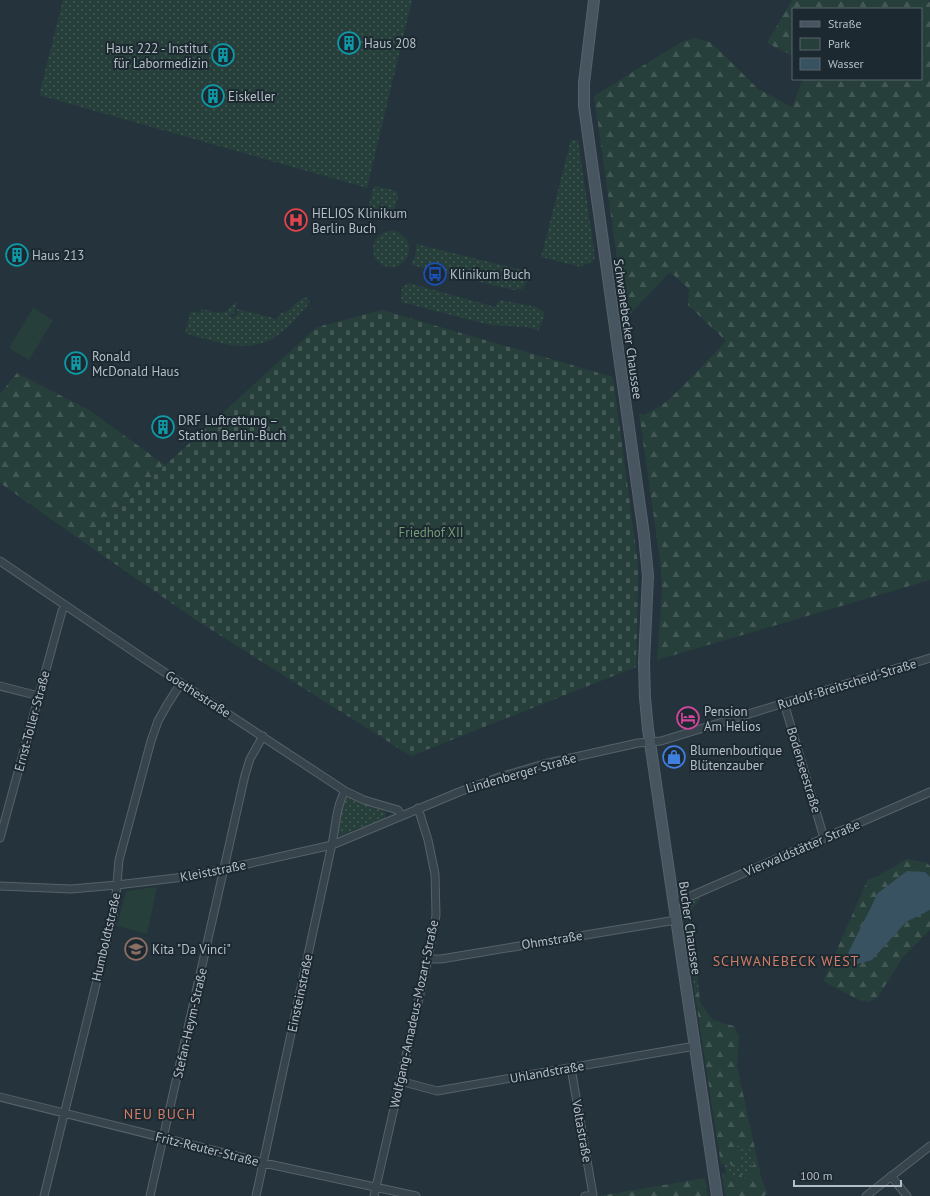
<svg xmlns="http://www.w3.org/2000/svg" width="930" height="1196" font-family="'PT Sans',sans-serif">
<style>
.grass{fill:url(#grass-dots)}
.forest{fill:url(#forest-firs)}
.cemetery{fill:url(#cemetery-stones)}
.park{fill:#273f3b}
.water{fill:#395262}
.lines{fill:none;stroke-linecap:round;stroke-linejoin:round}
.street-casing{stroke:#56626a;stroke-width:9}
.secondary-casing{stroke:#56626a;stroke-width:12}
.street{stroke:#38444c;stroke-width:7}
.secondary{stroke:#46555f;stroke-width:10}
.labels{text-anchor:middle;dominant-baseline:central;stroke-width:4;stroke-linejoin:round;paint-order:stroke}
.poi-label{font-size:13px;fill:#b4bfc7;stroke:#1d2931;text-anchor:start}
.street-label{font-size:13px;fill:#b4bfc7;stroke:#1d2931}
.park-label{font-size:13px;fill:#739c73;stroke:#1d2931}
.neighbourhood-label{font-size:14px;letter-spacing:1px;fill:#d07d66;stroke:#1d2931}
</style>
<defs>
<pattern id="grass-dots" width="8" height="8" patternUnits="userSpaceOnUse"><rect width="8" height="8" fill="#273f3b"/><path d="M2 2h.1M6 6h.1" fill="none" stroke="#445956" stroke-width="1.8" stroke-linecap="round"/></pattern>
<pattern id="forest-firs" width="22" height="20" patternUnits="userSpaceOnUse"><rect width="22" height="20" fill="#273f3b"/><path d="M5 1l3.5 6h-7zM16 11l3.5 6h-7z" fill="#445956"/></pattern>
<pattern id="cemetery-stones" width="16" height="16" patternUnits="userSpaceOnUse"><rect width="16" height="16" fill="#273f3b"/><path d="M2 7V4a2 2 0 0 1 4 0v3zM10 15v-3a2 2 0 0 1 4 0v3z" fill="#445956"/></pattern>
</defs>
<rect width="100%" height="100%" fill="#24333c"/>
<path class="grass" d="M63 0H412L367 188 39 95Z
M571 140H578L595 256 594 260 581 267 541 257Z
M374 186 394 190 397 192 398 198 394 211 382 213 371 218 366 216Z
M373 249a18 18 0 1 1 36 0a18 18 0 1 1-36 0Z
M416 244 522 270 527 278 526 284 522 289 513 290 411 265 416 253Z
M409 283 495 307 500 300 537 307 545 313 539 330 527 327 490 325 401 302 402 287Z
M305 297 310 301 308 305C298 316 287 329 275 337 247 355 214 341 185 333L191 311 200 313 201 309C210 311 223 317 230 308 233 305 233 303 237 302L234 314 231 313 230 317H234L235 315H237L238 311 237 310V309L278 319 280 313C291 313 295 300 305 297Z
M345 793 361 802 386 812 385 818 339 836 338 825Z
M701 897 689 915 699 991 695 995 685 904Z
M742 1145 750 1148C752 1152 750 1153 750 1156 751 1159 754 1162 754 1165L749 1167 751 1172 746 1181H744L740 1172 735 1177 732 1174 726 1173 724 1164C730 1162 734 1164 739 1162V1153L735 1151 737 1146Z"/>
<path class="forest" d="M792 0H928L930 3V580L657 660 662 589 660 560 639 413 643 415 661 406 679 390 726 341 688 305 689 289 670 272 628 316 624 280 619 272 594 96 681 42 695 38 710 42 721 52 758 89 792 107 803 79H921V9H793V56L767 43Z
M17 373 89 410 165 465 82 541 0 483V394Z
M907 859 927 863 930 866V877L924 872 872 960 906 922 930 910V930L903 957 878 997 869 1002 861 1001 823 981 868 879 876 877Z
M699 991 700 1002 713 1020 734 1026 739 1036 737 1066 762 1181 768 1193 764 1196H725L722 1173 732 1174 735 1176 740 1172 744 1181H745L746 1176H749L751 1172 749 1167 754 1165C754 1162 751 1159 750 1156 750 1153 752 1152 750 1149L748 1148 743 1150 742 1145 737 1146 735 1150 739 1153V1162L738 1164 732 1166 729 1163 721 1165 695 995Z
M705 1178 708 1196H599Z"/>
<path class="cemetery" d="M382 310 613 377 638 564V589L636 667 411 756 196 620 82 541 317 327Z"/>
<path class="park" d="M33 308 53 320 29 360 9 348Z
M157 887 147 934 117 926 126 891Z"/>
<path class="water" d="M907 871 925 872 930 877V910L906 922 872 960 857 964 848 953 878 893Z"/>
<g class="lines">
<g class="street-casing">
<path id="street" d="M0 561 146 660 345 791 364 800 398 810 401 815
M0 686 39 696
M784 703 824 838
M0 838 62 611 65 606
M0 886 71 889 117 885 184 877 225 869 332 845 459 792 500 777 544 764 638 743 661 741 930 658
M673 902 684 899 930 792
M428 959H441L676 920
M571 1068 593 1195 585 1196
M400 1081 437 1091 695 1046
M0 1097 264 1163 416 1196
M891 1176 907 1196
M44 1196 115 907 119 860 151 741 158 721 167 705 181 683
M150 1196 245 775 250 759 263 736
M256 1196 333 839C336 822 337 805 345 791
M374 1196 428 959 436 915 435 874 428 840 418 808
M866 1196 930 1146"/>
</g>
<g class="secondary-casing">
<path id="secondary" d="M594 0 584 83V106L644 535 648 576 644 663 645 698 648 729 717 1196"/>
</g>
<use href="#street" class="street"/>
<use href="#secondary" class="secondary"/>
</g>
<defs>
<g id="building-ring" transform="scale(1.15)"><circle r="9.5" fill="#1d2931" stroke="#0f9aa8" stroke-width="1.5"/><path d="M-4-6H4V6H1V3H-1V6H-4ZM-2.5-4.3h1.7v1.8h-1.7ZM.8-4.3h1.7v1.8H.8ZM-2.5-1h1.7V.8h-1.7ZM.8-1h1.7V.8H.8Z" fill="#0f9aa8"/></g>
<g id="hospital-ring" transform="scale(1.15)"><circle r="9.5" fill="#1d2931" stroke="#e0444e" stroke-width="1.5"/><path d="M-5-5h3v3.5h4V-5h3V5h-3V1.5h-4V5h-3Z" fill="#e0444e"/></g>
<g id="bus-ring" transform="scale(1.15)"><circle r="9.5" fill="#1d2931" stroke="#1a4fb4" stroke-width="1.5"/><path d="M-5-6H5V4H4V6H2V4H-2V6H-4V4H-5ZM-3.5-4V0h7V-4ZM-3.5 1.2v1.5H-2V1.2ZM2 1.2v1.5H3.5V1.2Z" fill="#1a4fb4"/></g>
<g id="hotel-ring" transform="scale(1.15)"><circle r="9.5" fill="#1d2931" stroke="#d1479c" stroke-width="1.5"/><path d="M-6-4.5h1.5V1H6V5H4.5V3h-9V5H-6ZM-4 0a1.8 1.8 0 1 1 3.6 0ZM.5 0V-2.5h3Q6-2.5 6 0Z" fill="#d1479c"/></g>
<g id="shop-ring" transform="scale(1.15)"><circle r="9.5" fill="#1d2931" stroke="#3f7fe0" stroke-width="1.5"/><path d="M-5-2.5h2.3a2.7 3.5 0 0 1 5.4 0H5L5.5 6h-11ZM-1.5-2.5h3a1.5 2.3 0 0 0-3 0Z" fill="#3f7fe0"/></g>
<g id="school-ring" transform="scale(1.15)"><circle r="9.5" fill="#1d2931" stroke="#8d6e63" stroke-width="1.5"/><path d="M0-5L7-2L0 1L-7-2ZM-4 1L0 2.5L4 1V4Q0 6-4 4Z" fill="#8d6e63"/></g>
</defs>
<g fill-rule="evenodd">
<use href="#building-ring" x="349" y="43"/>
<use href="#building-ring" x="223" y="55"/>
<use href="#building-ring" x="213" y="96"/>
<use href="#hospital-ring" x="296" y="220"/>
<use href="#building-ring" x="17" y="255"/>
<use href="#bus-ring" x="435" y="274"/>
<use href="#building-ring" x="76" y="363"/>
<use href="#building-ring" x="163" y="427"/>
<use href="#hotel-ring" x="688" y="718"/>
<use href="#shop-ring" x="674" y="757"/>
<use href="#school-ring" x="136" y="949"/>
</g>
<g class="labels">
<g class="poi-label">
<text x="364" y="43">Haus 208</text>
<text x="208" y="48" text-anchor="end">Haus 222 - Institut<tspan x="208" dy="15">für Labormedizin</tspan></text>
<text x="228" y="96">Eiskeller</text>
<text x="312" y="213">HELIOS Klinikum<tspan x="312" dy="15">Berlin Buch</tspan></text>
<text x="32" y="255">Haus 213</text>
<text x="450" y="274">Klinikum Buch</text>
<text x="92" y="356">Ronald<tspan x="92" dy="15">McDonald Haus</tspan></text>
<text x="178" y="420">DRF Luftrettung –<tspan x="178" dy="15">Station Berlin-Buch</tspan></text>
<text x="704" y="711">Pension<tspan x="704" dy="15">Am Helios</tspan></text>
<text x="690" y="750">Blumenboutique<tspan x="690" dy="15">Blütenzauber</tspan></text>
<text x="152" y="949">Kita "Da Vinci"</text>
</g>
<g class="street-label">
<text transform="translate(628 329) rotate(82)">Schwanebecker Chaussee</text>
<text transform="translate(847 684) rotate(-17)">Rudolf-Breitscheid-Straße</text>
<text transform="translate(198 694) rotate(33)">Goethestraße</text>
<text transform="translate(32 721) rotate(-75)">Ernst-Toller-Straße</text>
<text transform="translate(804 770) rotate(73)">Bodenseestraße</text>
<text transform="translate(521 773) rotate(-16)">Lindenberger Straße</text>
<text transform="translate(802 848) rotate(-23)">Vierwaldstätter Straße</text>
<text transform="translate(213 871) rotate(-11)">Kleiststraße</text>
<text transform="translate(690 928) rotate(82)">Bucher Chaussee</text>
<text transform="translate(106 937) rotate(-77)">Humboldtstraße</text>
<text transform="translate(552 940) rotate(-9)">Ohmstraße</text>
<text transform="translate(300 993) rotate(-78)">Einsteinstraße</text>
<text transform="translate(414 1014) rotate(-78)">Wolfgang-Amadeus-Mozart-Straße</text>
<text transform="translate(190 1023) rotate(-77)">Stefan-Heym-Straße</text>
<text transform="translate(547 1072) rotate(-10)">Uhlandstraße</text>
<text transform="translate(582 1131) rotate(80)">Voltastraße</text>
<text transform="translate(207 1149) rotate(14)">Fritz-Reuter-Straße</text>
</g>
<g class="park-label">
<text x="431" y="532">Friedhof XII</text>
</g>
<g class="neighbourhood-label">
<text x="786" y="961">SCHWANEBECK WEST</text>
<text x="160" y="1114">NEU BUCH</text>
</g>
</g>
<rect x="792" y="8" width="130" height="72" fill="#1d2931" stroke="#59656d"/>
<rect x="800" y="21" width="20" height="6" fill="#46555f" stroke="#59656d"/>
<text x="828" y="28" font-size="12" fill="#b4bfc7">Straße</text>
<rect x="800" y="38" width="20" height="12" fill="#273f3b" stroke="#59656d"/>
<text x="828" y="48" font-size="12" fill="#b4bfc7">Park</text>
<rect x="800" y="58" width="20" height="12" fill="#395262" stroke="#59656d"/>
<text x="828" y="68" font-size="12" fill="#b4bfc7">Wasser</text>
<path d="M794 1180v6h107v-6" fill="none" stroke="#b4bfc7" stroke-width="2"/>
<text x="800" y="1180" font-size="12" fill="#b4bfc7" stroke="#1d2931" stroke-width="3" paint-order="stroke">100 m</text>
</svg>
